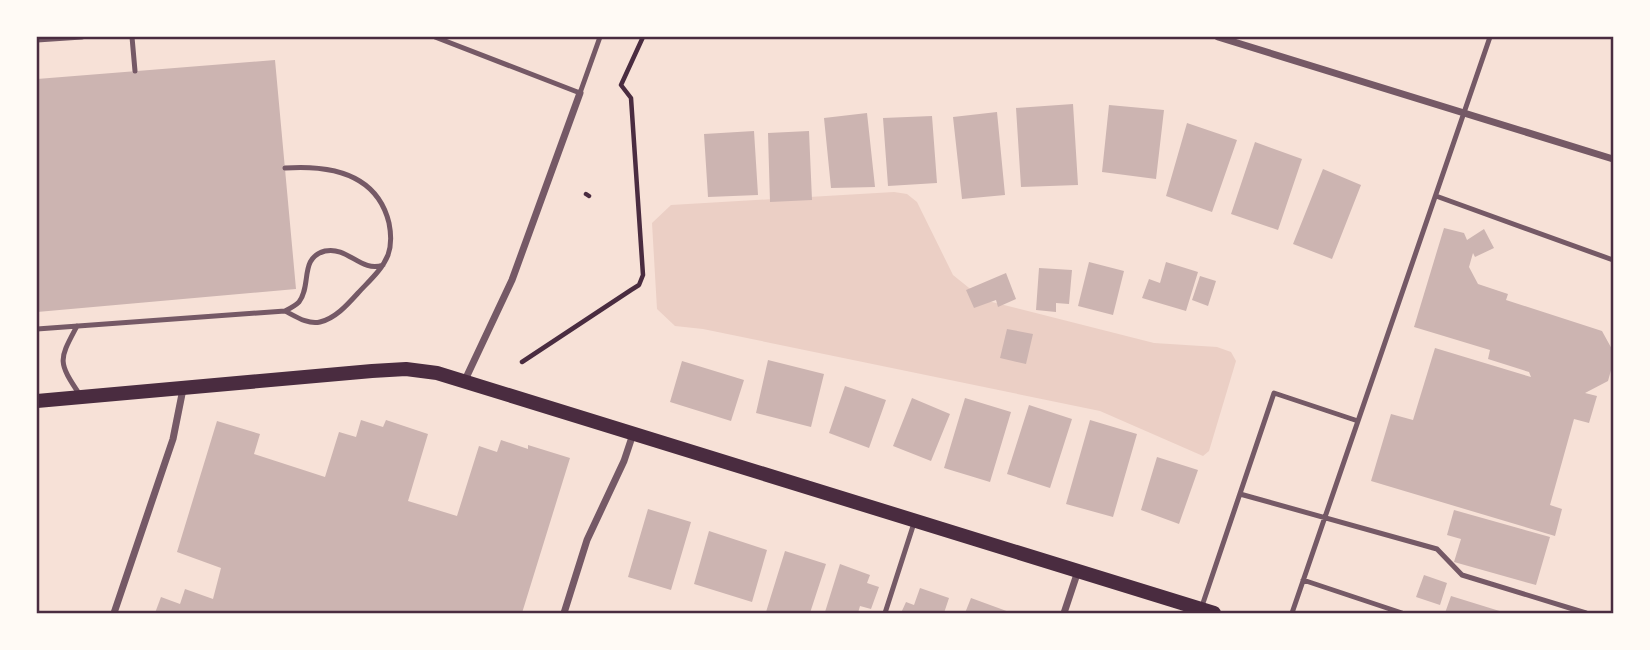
<svg xmlns="http://www.w3.org/2000/svg" width="1650" height="650" font-family="Rubik,sans-serif">
<style>
.green{fill:#ebcfc5}
.building{fill:#ccb4b1}
.lines{fill:none;stroke-linecap:round;stroke-linejoin:round}
.path{stroke:#4a2c40;stroke-width:4.5}
.service{stroke:#755966;stroke-width:5}
.minor{stroke:#755966;stroke-width:7}
.secondary{stroke:#4a2c40;stroke-width:14}
.neatline{fill:none;stroke:#4a2c40;stroke-width:2.5}
</style>
<rect width="100%" height="100%" fill="#f7e1d7"/>
<path class="green" d="M894 192 907 194 917 202 953 275 984 300 1154 343 1217 347 1231 352 1236 361 1209 451 1203 456 1100 411 703 329 675 326 657 309 652 223 671 205Z"/>
<path class="building" d="M275 60 296 289 37 312V79Z
M1073 104 1078 185 1021 187 1016 108Z
M1109 105 1164 110 1156 179 1102 172Z
M997 112 1005 195 962 199 953 117Z
M867 113 875 187 831 188 824 118Z
M932 116 937 183 888 186 883 118Z
M1187 123 1237 140 1212 212 1166 196Z
M754 131 758 195 708 197 704 134Z
M809 131 812 200 770 202 768 133Z
M1255 142 1302 159 1278 230 1231 214Z
M1323 169 1361 185 1332 259 1293 244Z
M1444 228 1464 233 1467 240 1484 229 1494 248 1475 257 1473 253 1469 267 1478 284 1508 294 1506 300 1602 331 1613 351V363L1608 381 1585 393 1597 396 1589 423 1574 419 1550 505 1562 509 1555 536 1371 481 1391 414 1413 420 1435 348 1531 377 1529 372 1488 359 1490 350 1414 327Z
M1089 262 1124 271 1113 315 1078 306Z
M1166 262 1198 272 1186 311 1142 298 1149 279 1160 283Z
M1039 268 1072 270 1069 304 1056 303V312L1036 310Z
M1006 273 1016 299 998 307 996 300 974 308 966 290Z
M1200 276 1216 281 1208 306 1192 300Z
M1007 329 1033 334 1026 364 1000 358Z
M768 360 824 374 811 427 756 413Z
M682 361 744 380 731 421 670 402Z
M845 386 886 400 869 448 829 433Z
M912 398 950 414 931 461 893 446Z
M965 398 1011 412 990 482 944 468Z
M1029 405 1072 419 1050 488 1007 474Z
M361 420 383 427 386 420 428 434 408 501 457 516 479 446 497 452 501 440 528 449V445L570 458 522 613H155L161 597 180 604 185 589 213 599 221 568 177 552 217 421 260 434 254 454 325 477 339 432 356 437Z
M1090 420 1137 434 1113 517 1066 504Z
M1157 457 1198 470 1179 524 1141 510Z
M648 509 691 522 671 590 628 577Z
M1454 510 1550 537 1536 585 1454 562 1461 539 1447 535Z
M709 531 767 550 752 602 694 584Z
M785 551 826 564 810 613 766 612Z
M840 564 870 575 867 583 879 587 871 609 860 606 858 613 825 612Z
M1424 575 1447 583 1440 605 1416 597Z
M920 588 949 598 944 613H901L906 602 914 605Z
M1451 596 1506 613H1445Z
M971 598 1012 613H965Z"/>
<g class="lines">
<path class="path" d="M586 194 589 196
M522 362 631 290 639 285 643 275 631 98 621 85 643 37"/>
<path class="service" d="M132 37 135 71
M435 37 580 93 600 37
M37 40 82 37
M1436 196 1613 260
M285 311C295 316 308 325 320 322 336 318 348 304 358 293 369 281 382 270 388 255 392 244 391 233 389 223 377 173 329 165 285 168
M77 326C59 360 57 361 80 395
M37 329 285 311C289 309 295 306 299 302 312 285 299 258 325 251 348 246 361 273 383 265
M1240 494 1437 549 1462 575 1586 613
M1303 580 1402 613
M1202 606 1274 393 1358 421
M885 613 914 523
M1292 613 1490 37"/>
<path class="minor" d="M1218 37 1613 159
M465 380 512 280 580 93
M114 613 173 439 183 389
M564 613 587 540 624 461 633 434
M1064 613 1078 571"/>
<path class="secondary" d="M37 401 372 371 406 369 437 373 1214 613"/>
</g>
<rect width="1650" height="650" fill="none" stroke="#fffaf5" stroke-width="77"/>
<rect x="38" y="38" width="1574" height="574" class="neatline"/>
</svg>
